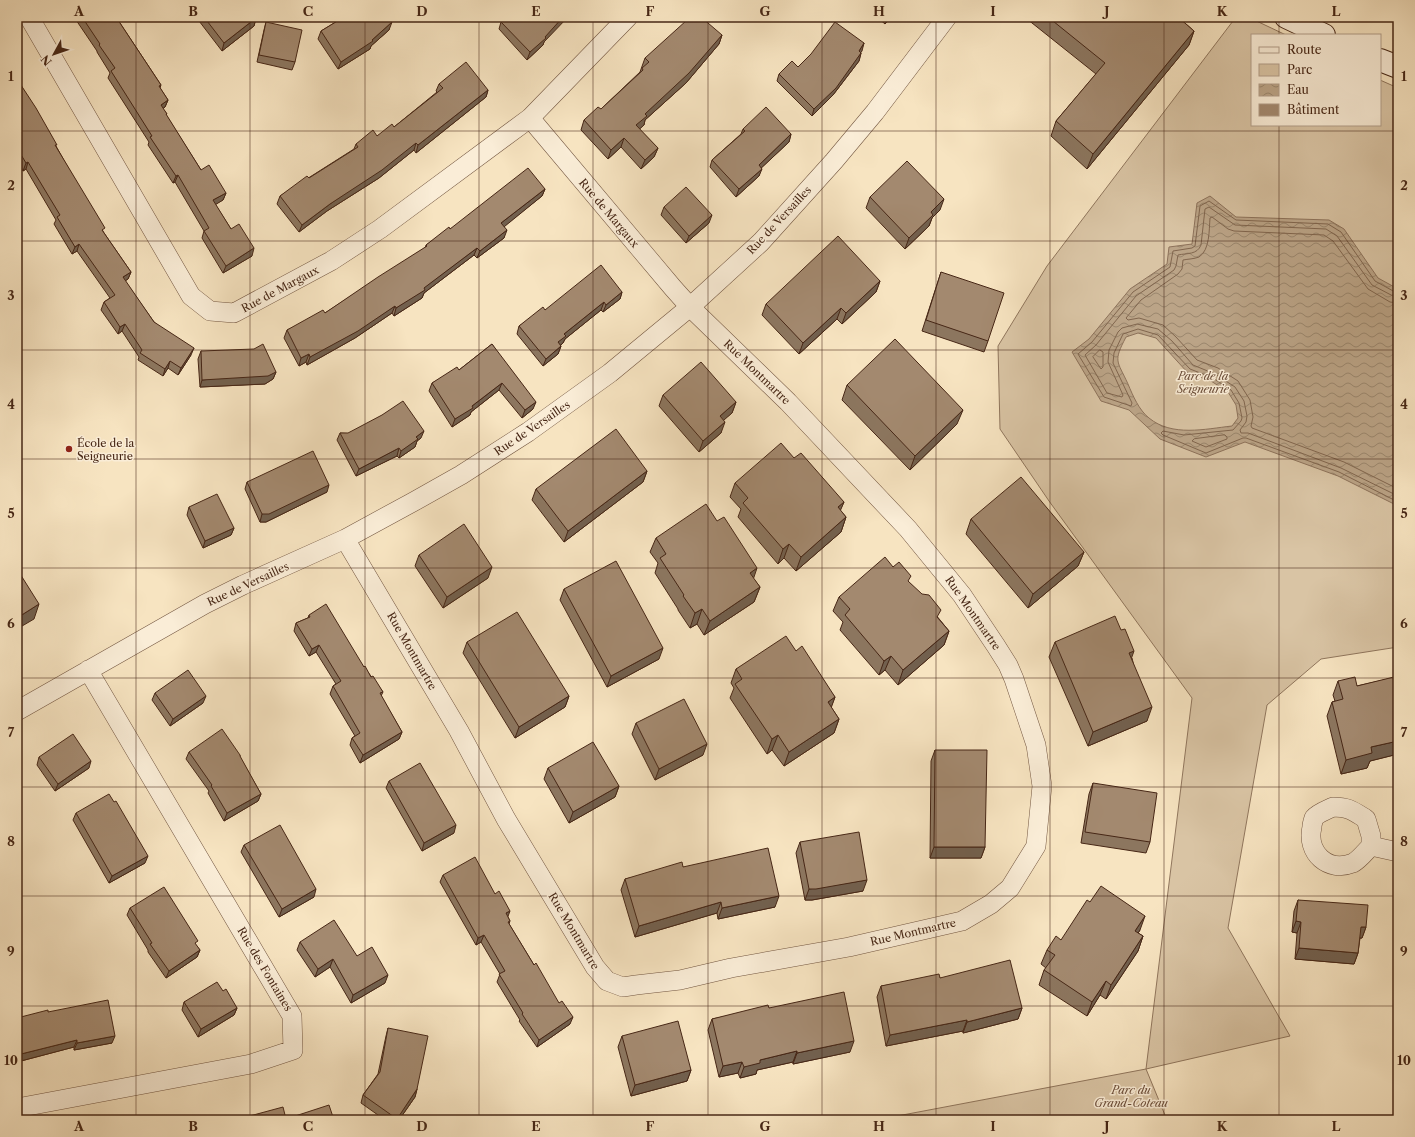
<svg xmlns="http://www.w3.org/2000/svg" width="1415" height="1137" font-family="'Libre Caslon Text',serif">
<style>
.park{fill:#d9c4a4;stroke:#90765d}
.water{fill:url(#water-waves);stroke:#8d725a;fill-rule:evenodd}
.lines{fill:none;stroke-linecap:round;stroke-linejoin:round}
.shore{stroke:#81664e;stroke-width:1}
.street-casing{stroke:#735641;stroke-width:20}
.secondary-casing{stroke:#472716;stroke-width:24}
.street{stroke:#faedd7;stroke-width:19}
.secondary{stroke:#faedd7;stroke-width:22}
.wall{fill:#8c765f;stroke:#472716}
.shaded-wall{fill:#72604e;stroke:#472716}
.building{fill:#a3896f;stroke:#472716}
.grid{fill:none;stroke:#472716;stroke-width:1;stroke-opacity:0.55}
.poi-dot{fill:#8f2418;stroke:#faedd7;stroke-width:1.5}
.labels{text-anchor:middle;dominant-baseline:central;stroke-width:3;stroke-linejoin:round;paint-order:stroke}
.street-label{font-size:11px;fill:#472716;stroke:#faedd7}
.park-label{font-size:11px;font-style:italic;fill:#6c4e3a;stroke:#faedd7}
.poi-label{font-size:11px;fill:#472716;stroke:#faedd7;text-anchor:start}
.neatline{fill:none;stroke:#472716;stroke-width:1.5}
.grid-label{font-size:13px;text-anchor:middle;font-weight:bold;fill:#472716}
</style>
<defs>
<pattern id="water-waves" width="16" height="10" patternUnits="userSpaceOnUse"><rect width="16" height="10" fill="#bba487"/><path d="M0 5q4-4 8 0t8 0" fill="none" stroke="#9a866d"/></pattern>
</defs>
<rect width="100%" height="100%" fill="#f7e4c1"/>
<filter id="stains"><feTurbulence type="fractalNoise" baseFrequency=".005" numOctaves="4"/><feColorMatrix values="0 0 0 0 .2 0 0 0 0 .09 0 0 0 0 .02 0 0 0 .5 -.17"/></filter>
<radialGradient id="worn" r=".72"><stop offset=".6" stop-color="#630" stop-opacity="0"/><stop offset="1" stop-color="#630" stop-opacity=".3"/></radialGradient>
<path class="park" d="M1236 17H1248L1286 35H1252V125H1380V80L1398 88V647L1321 659 1267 705 1228 928 1290 1036 1146 1069 1167 1120H876L1146 1069 1192 698 1049 501 1000 429 998 346 1047 266Z"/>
<path class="water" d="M1210 196 1236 217 1329 220 1344 229 1378 278 1398 289V506L1338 476 1245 442 1206 457 1160 439 1129 410 1101 401 1072 352 1089 339 1130 289 1167 264 1169 247 1192 244 1197 203ZM1138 333 1156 338 1188 373 1211 381 1228 392 1236 405 1238 418 1232 426C1205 429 1172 437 1149 418 1139 410 1133 396 1128 384 1117 360 1113 362 1126 337Z"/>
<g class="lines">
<path class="shore" d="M1398 292H1395L1375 281 1341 232 1328 224 1236 220 1209 201 1200 206 1195 246 1192 248 1173 251 1170 267 1133 292 1092 342 1078 354 1104 397 1131 406 1132 403 1113 363 1114 353 1123 334 1138 329 1158 335 1190 369 1213 378 1231 390 1239 403 1242 418 1241 421 1233 430 1184 435 1163 431 1161 433 1163 435 1206 453 1243 438H1246L1339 472 1398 502
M1398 297 1393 296 1372 285 1337 236 1326 229 1235 225 1209 207 1205 209 1201 245C1197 255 1187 253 1178 255L1176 266 1174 270 1136 296 1096 345 1085 355 1107 393 1122 397 1123 395 1108 362 1109 350 1118 332 1122 328 1137 324 1158 329 1172 341 1193 365 1215 374 1235 387 1244 401 1247 416 1246 422 1240 430 1241 433H1248L1341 468 1398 496
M1398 303 1390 302 1368 289 1333 241 1324 235 1234 231 1228 229 1212 217 1210 218C1209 230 1210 250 1199 257 1194 259 1188 259 1183 260L1182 269 1178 274 1141 300 1126 318 1128 320 1139 318 1163 325 1176 337 1197 360 1218 368 1238 381 1250 400 1253 417 1251 426 1252 428 1344 462 1398 489
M1100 350 1103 352V367L1101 369 1093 357Z
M1225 435 1227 437V439L1206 447 1192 441 1194 439Z"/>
<g class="street-casing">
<path id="street" d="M29 17 191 296 210 311 234 313 331 261 380 229 530 118 628 17
M345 539 459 731 506 819 595 967 607 981 623 987 636 985 680 980 731 968 849 947 962 921 991 904 1010 888 1036 846 1042 786 1036 745 1014 679 1008 665 996 646 962 595 908 529 788 402 690 307 673 288 530 118
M17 711 205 604 243 585 345 539 413 502 461 475 528 432 610 373 690 307 761 242 834 161 875 112 947 17
M1333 807C1349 807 1353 811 1366 819L1371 836V846C1366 851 1359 860 1353 863 1328 873 1306 853 1312 827 1312 825 1313 821 1314 818 1318 813 1327 810 1333 807Z
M1371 846 1398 852
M17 1108 251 1064 293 1050 292 1016 88 670"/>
</g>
<g class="secondary-casing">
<path id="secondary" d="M1286 17 1324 35
M1380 60 1398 67"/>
</g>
<use href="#street" class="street"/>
<use href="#secondary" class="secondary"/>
</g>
<path class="wall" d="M74 17H116L161 85 160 88 168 100 165 107 163 109 167 114 166 115 201 170 226 193 223 200 215 204 231 229 252 256 223 273 202 238 204 231 175 182 173 183 148 145 149 142 108 78 110 73 97 52V51Z
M196 17H255L256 18 254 26 222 51Z
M344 17H395L390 21 389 30 371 46 370 49 338 69 318 39 321 31Z
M877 17H892L885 24Z
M1028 17H1178L1194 31 1189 45 1087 169 1051 136 1056 121 1096 74 1027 19Z
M266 22 295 62 292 70 257 62 264 30Z
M501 22 544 42 543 45 527 60 499 29Z
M722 35 719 44 686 83 645 120 644 125 639 129 658 148 654 157 641 169 621 147 608 159 581 130 584 120 601 109 640 72 645 58Z
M864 43 860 53H861L859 61 833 95 812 116 777 81 779 74Z
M17 79 56 146 104 233 131 272 128 279 125 281 154 322 191 355 178 375 168 368 163 376 138 360 139 357 122 331 118 334 101 310 104 302 110 298 77 251 72 254 54 224 56 220 26 169 23 171 17 160Z
M439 84 488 90 486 97 416 153 414 150 379 178 327 211 299 232 277 204 280 196 354 149 356 144 377 136 394 127 437 92 436 91Z
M743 129 791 134 789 142 761 168 759 176 736 197 710 167 712 160 741 134Z
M545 189 542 196 504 226V238L477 258 474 255 424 293 422 298 394 316 392 313 355 338 307 365 306 362 299 366 284 338 287 330 325 313 425 248 426 245 450 229Z
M870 197 940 210 932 218 929 226 905 249 866 208Z
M664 207 709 223 686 243 661 215Z
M941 272 988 341 984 352 922 331Z
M880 281 876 292 842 324 837 319 799 354 762 315 766 304Z
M622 292 620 299 603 312 601 310 565 339 563 343 560 346H561L558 354 543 366 517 334 519 326 545 310Z
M492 344 533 409 522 418 499 390 471 412 470 415 452 427 429 391 432 383 459 370Z
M201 351 276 372 273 379 265 384 200 387 198 359Z
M847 385 957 424 910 470 842 400Z
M663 395 736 402 732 413 723 420 721 433 699 452 659 406Z
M340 433 421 438 417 441 415 447 399 458 397 456 356 476 337 440Z
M794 458 844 502 840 510 846 517 841 532 796 571 784 558 778 564 738 517 741 509 730 497 735 483Z
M647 471 643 482 564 542 532 500 536 489Z
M247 482 327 492 266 522H260L245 489Z
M189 507 234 528 231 535 203 548 187 515Z
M971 519 1084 552 1078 566 1028 608 966 534Z
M656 538 753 578 760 587 754 602 704 635 697 624 690 628 678 610V609L655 573 658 563 650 552Z
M419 555 488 578 443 608 415 566Z
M893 567 909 582 949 631 944 645 898 685 885 670 879 675 840 630 843 622 833 611 839 597Z
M564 589 659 659 607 687 560 600Z
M309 615 364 667 383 692 381 696 402 732 399 739 360 763 350 745 352 738 355 736 330 694 333 686 336 684 316 652 309 656 294 631 296 623 308 618Z
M467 642 569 696 565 707 515 738 463 653Z
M1055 642 1132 658 1147 721 1088 746 1049 657Z
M796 651 835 697 831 707 839 719 834 733 784 766 772 750 767 754 730 698 734 688 731 683 736 669Z
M1398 673V754L1370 761 1367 768 1341 774 1327 716 1332 702 1335 701 1333 695 1338 681 1357 686 1397 677Z
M155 693 203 703 170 726 152 700Z
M636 723 703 755 655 780 632 734Z
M935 750 985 847 981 858H930L931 761Z
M189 752 240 755V757L261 794 258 801 224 821 208 793 209 791 186 759Z
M39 757 89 768 55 791 37 765Z
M548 768 619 786 615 797 569 823 544 779Z
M389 781 454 833 422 851 386 788Z
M1093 783 1150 842 1146 853 1081 843 1089 794Z
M76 813 145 863 109 883 73 820Z
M800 842 863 891 812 900H805L796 853Z
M244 845 314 897 279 917 241 852Z
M683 867 775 907 718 919 717 913 635 937 621 890 625 879Z
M443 875 508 917 510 921 509 924 570 1024 537 1047 519 1021 520 1020 497 982 500 974 481 942 476 945 440 882Z
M1298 900 1366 927 1362 938H1360L1358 953 1354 964 1295 959 1297 933 1292 932 1294 911Z
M130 908 196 945 200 950 197 957 166 978 148 952V950L127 915Z
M1140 930 1138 933 1143 936 1138 951 1106 999 1100 995 1087 1016 1039 985 1044 970 1046 968 1041 964 1047 950 1061 940Z
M300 942 357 956 385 983 351 1003 330 967 315 977 297 950Z
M940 978 1022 1008 1018 1019 963 1033V1031L886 1046 877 997 881 986Z
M223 991 237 1008 234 1015 198 1037 182 1010 184 1002Z
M769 1008 850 1052 793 1064V1062L757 1070 756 1074 740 1078 738 1073 719 1077 708 1030 712 1019Z
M48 1012 112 1043 74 1050V1047L21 1061Z
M388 1028 417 1089 415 1097 399 1120H385L361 1103 363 1095 378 1074 386 1036Z
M622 1036 691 1070 687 1081 631 1096 618 1047Z"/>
<path class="shaded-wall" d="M389 17H395L385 26 388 18Z
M563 17H568L544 42 543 45 527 60 530 52Z
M888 17H892L885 24Z
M256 18 254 26 222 51 224 43Z
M392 22 389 30 371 46 370 49 338 69 341 62 372 40Z
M1194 31 1189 45 1087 169 1093 154Z
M722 35 719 44 686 83 645 120 644 125 633 135 636 125 645 114Z
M864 43 862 51 856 59 859 51Z
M861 53 859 61 833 95 812 116 814 109Z
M488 90 486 97 416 153 418 145Z
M168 100 165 107 158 112 161 105Z
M791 134 789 142 756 173 759 165Z
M624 138 621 147 608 159 611 150Z
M416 143 414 150 379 178 327 211 299 232 302 225 330 204Z
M658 148 654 157 641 169 645 160Z
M28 162 26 169 23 171 26 163Z
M762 169 759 176 736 197 739 189Z
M178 175 175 182 173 183 176 176Z
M545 189 542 196 499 231 501 223Z
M226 193 223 200 210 208 213 200Z
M944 199 940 210 932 218 929 226 905 249 909 238 931 212Z
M712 215 709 223 686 243 689 236Z
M507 230 504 238 477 258 480 251Z
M79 244 77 251 72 254 75 247Z
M254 248 252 256 223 273 226 266Z
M477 248 474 255 424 293 422 298 394 316 396 308Z
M131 272 128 279 120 284 123 277Z
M880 281 876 292 842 324 846 313Z
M622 292 620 299 603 312 606 305Z
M604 302 601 310 565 339 563 343 555 350 558 342 564 334Z
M395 306 392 313 355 338 307 365 310 357Z
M841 308 837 319 799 354 803 343Z
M125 324 122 331 118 334 120 327Z
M561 346 558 354 543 366 546 359Z
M194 348 191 355 178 375 181 368Z
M309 354 306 362 299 366 301 358Z
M170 361 168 368 163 376 165 369Z
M276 372 273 379 265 384 200 387 202 380Z
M502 383 499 390 471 412 470 415 452 427 455 419Z
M536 402 533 409 522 418 525 410Z
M736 402 732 413 716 427 720 416Z
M963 410 957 424 910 470 915 456Z
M725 422 721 433 699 452 703 441Z
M424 431 421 438 417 441 415 447 399 458 401 451 416 437Z
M399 448 397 456 356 476 359 469Z
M647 471 643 482 564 542 568 531Z
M329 485 327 492 266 522H260L262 514Z
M844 502 838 516V507Z
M846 517 841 532 796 571 801 557Z
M234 528 231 535 203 548 205 541Z
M789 544 784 558 778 564 783 549Z
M1084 552 1078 566 1028 608 1033 594Z
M492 567 488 578 443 608 447 597Z
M757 568 752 583 750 573Z
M760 587 754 602 704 635 710 621Z
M39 604 34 619 17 629V618Z
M702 609 697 624 690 628 695 613Z
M949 631 944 645 898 685 903 670Z
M319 645 316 652 309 656 312 649Z
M663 648 659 659 607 687 611 676Z
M1134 651 1129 665V653Z
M891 656 885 670 879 675 884 661Z
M206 696 203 703 170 726 173 719Z
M569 696 565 707 515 738 519 727Z
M835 697 830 711 828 702Z
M1152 707 1147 721 1088 746 1093 732Z
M839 719 834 733 784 766 789 752Z
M402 732 399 739 360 763 363 755Z
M778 735 772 750 767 754 772 739Z
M1398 741V754L1370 761 1367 768 1341 774 1346 760 1371 747Z
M707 744 703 755 655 780 659 769Z
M91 761 89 768 55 791 58 784Z
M619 786 615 797 569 823 573 812Z
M261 794 258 801 224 821 227 813Z
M456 825 454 833 422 851 424 843Z
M934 847H985L981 858H930Z
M148 856 145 863 109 883 112 876Z
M867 880 863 891 812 900H805L809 889Z
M316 889 314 897 279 917 282 909Z
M779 896 775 907 718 919 722 908Z
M721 902 717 913 635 937 639 926Z
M510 911 507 919 506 913Z
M1145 916 1140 930 1130 946 1135 931Z
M1296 921 1301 922 1297 933 1292 932Z
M1361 927H1366L1362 938H1357Z
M484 935 481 942 476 945 478 938Z
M1143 936 1138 951 1106 999 1111 985Z
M1299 948 1358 953 1354 964 1295 959Z
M200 950 197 957 166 978 169 971Z
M333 959 330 967 315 977 318 969Z
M388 975 385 983 351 1003 353 995Z
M1106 981 1100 995 1087 1016 1092 1002Z
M237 1008 234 1015 198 1037 201 1029Z
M1022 1008 1018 1019 963 1033 967 1022Z
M573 1017 570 1024 537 1047 539 1040Z
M967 1020 963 1031 886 1046 890 1035Z
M115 1036 112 1043 74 1050 77 1043Z
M77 1040 74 1047 17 1062V1055Z
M854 1041 850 1052 793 1064 797 1053Z
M797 1051 793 1062 757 1070 756 1074 740 1078 744 1067 760 1060Z
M742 1062 738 1073 719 1077 723 1066Z
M691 1070 687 1081 631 1096 635 1085Z
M417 1089 415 1097 399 1120H396Z"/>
<path class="building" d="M82 17H116L161 85 159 86 168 100 161 105 167 114H166L201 170 209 165 226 193 213 200 231 229 239 224 254 248 226 266 204 231 209 228 178 175 176 176 150 137 152 136 111 71 115 68 99 45 100 44Z
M204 17H255L256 18 224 43Z
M344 17H389L388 18 392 22 372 40 373 41 341 62 321 31Z
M507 17H563L545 37 546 38 530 52 501 22Z
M690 17H701L722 35 689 73 645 114 647 116 636 125 658 148 645 160 624 138 611 150 584 120 598 107 601 109 643 70 642 68 649 62 645 58 687 20Z
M1048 17H1178L1194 31 1093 154 1056 121 1105 63Z
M266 22 302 30 295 62 259 55Z
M835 22 864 43 859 51 861 53 836 88 814 109 779 74 792 61 798 67 811 54Z
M466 62 488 90 418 145 416 143 382 170 330 204 302 225 280 196 307 176 309 178 358 147 356 144 373 130 377 136 392 124 394 127 443 88 439 84Z
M17 79 36 108 57 145H55L105 228 102 230 131 272 123 277 154 322 194 348 181 368 170 361 165 369 140 353 142 350 125 324 120 327 104 302 115 295 79 244 75 247 57 217 60 215 28 162 26 163 17 148Z
M766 107 791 134 759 165 762 169 739 189 712 160 745 131 743 129Z
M907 161 944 199 931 212 933 215 909 238 870 197Z
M528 168 545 189 501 223 507 230 480 251 477 248 424 288 425 290 396 308 395 306 358 331 310 357 309 354 301 358 287 330 323 310 325 313 378 277 427 246 426 245 449 227 450 229Z
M686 187 712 215 689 236 664 207Z
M838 236 880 281 846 313 841 308 803 343 766 304Z
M601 265 622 292 606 305 604 302 564 334 566 336 558 342 561 346 546 359 519 326 543 307 545 310Z
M941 272 1004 293 988 341 926 320Z
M895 339 963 410 915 456 847 385Z
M263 344 276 372 268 376 202 380 201 351 254 349Z
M492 344 536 402 525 410 502 383 472 406 473 408 455 419 432 383 457 367 459 370Z
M701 362 736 402 720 416 725 422 703 441 663 395Z
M403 401 424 431 416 437 418 439 401 451 399 448 359 469 340 433H348L382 415Z
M616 429 647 471 568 531 536 489Z
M781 443 794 458 801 453 844 502 838 507 846 517 801 557 789 544 783 549 743 503 748 498 735 483Z
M313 451 329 485 269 514H262L247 482Z
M1021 477 1084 552 1033 594 971 519Z
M217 494 234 528 205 541 189 507Z
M706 504 717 521 724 517 757 568 750 573 760 587 710 621 702 609 695 613 683 596 684 595 660 558 666 554 656 538Z
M464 524 492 567 447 597 419 555Z
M885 557 893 567 899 562 911 576 908 581 922 594 929 595 941 610 937 617 949 631 903 670 891 656 884 661 845 615 850 609 839 597Z
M616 561 663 648 611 676 564 589Z
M17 569 39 604 17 618Z
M326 604 364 667 365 666 371 677 373 676 383 692 380 693 402 732 363 755 352 738 360 733 333 686 341 681 319 645 312 649 296 623 310 617 309 615Z
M517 612 569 696 519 727 467 642Z
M1115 616 1121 630 1125 629 1134 651 1129 653 1152 707 1093 732 1055 642Z
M786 636 796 651 802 646 835 697 828 702 839 719 789 752 778 735 772 739 735 684 742 679 736 669Z
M188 670 206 696 173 719 155 693Z
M1398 676V741L1371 747 1372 753 1346 760 1332 702 1343 699 1338 681 1355 677 1357 686Z
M684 699 707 744 659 769 636 723Z
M222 729 240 755V756L261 794 227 813 211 786 212 785 189 752Z
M73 734 91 761 58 784 39 757Z
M593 742 619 786 573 812 548 768Z
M935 750H987L985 847H934Z
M420 763 456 825 424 843 389 781Z
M1093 783 1157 793 1150 842 1085 832Z
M109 794 114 802 116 801 148 856 112 876 76 813Z
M280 825 316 889 282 909 244 845Z
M859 832 867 880 816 889H809L800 842Z
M768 848 779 896 722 908 721 902 639 926 625 879 682 862 683 867Z
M475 857 495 894 499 891 510 911 506 913 510 921 508 922 534 965 536 963 559 1003 562 1001 573 1017 539 1040 522 1014 523 1013 499 974 505 971 484 935 478 938 443 875Z
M1101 886 1145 916 1135 931 1143 936 1111 985 1106 981 1092 1002 1044 970 1055 955 1047 950 1056 936 1061 940 1087 900 1090 902Z
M164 887 198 941 195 943 200 950 169 971 150 944 152 943 130 908Z
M1298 900 1368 905 1366 927H1361L1358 953 1299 948 1301 922 1296 921Z
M334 920 357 956 372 947 388 975 353 995 333 959 318 969 300 942Z
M1010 960 1022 1008 967 1022V1020L890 1035 881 986 939 974 940 978Z
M217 982 223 991 226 989 237 1008 201 1029 184 1002Z
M844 992 854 1041 797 1053V1051L760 1060V1063L744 1067 742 1062 723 1066 712 1019 768 1005 769 1008Z
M108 1000 115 1036 77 1043V1040L17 1055V1018L48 1010V1012Z
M678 1021 691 1070 635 1085 622 1036Z
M388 1028 428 1036 417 1089 397 1119 363 1095 380 1072Z
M329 1105 334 1120H235L283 1107 286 1119Z
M228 1116 229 1120H209Z"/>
<path class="grid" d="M136 17V1120M250 17V1120M365 17V1120M479 17V1120M593 17V1120M708 17V1120M822 17V1120M936 17V1120M1050 17V1120M1164 17V1120M1279 17V35M1279 125V1120M17 131H1398M17 241H1398M17 350H1398M17 459H1398M17 568H1398M17 678H1398M17 787H1398M17 896H1398M17 1006H1398"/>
<circle class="poi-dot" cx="69" cy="449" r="4"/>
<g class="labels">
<g class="street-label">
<text transform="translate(609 213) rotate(50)">Rue de Margaux</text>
<text transform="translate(779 220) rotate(-47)">Rue de Versailles</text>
<text transform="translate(280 289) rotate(-28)">Rue de Margaux</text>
<text transform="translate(757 372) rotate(44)">Rue Montmartre</text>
<text transform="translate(532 428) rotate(-34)">Rue de Versailles</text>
<text transform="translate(248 584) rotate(-25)">Rue de Versailles</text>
<text transform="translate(973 613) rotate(55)">Rue Montmartre</text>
<text transform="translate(412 651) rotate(60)">Rue Montmartre</text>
<text transform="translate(574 931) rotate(59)">Rue Montmartre</text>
<text transform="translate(913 932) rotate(-13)">Rue Montmartre</text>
<text transform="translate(265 969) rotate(59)">Rue des Fontaines</text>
</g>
<g class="park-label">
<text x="1203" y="376">Parc de la<tspan x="1203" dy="13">Seigneurie</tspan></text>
<text x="1131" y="1090">Parc du<tspan x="1131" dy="13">Grand-Coteau</tspan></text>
</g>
<g class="poi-label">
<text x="77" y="443">École de la<tspan x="77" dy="13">Seigneurie</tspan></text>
</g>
</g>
<rect width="1415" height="1137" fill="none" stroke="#f7e4c1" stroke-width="44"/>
<rect x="1251" y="34" width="130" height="92" fill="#faedd7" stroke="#b29e8a"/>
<rect x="1259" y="47" width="20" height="6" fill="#faedd7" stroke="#b29e8a"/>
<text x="1287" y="54" font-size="12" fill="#472716">Route</text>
<rect x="1259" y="64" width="20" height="12" fill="#d9c4a4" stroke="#b29e8a"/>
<text x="1287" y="74" font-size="12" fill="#472716">Parc</text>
<rect x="1259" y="84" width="20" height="12" fill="url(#water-waves)" stroke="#b29e8a"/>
<text x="1287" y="94" font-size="12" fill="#472716">Eau</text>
<rect x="1259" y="104" width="20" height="12" fill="#a3896f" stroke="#b29e8a"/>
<text x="1287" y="114" font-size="12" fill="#472716">Bâtiment</text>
<g transform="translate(54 54) rotate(230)" stroke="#faedd7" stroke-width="3" paint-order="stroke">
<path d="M0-3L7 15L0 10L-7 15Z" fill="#472716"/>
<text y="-6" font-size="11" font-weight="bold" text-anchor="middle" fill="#472716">N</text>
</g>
<rect x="22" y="22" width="1371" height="1093" class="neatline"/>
<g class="grid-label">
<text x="79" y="16">A</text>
<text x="193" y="16">B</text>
<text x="308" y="16">C</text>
<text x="422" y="16">D</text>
<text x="536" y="16">E</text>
<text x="650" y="16">F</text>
<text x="765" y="16">G</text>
<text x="879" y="16">H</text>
<text x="993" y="16">I</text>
<text x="1107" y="16">J</text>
<text x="1222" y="16">K</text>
<text x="1336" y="16">L</text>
<text x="11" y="81">1</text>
<text x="1404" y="81">1</text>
<text x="11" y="190">2</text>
<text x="1404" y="190">2</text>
<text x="11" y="300">3</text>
<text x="1404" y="300">3</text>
<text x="11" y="409">4</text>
<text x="1404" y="409">4</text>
<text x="11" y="518">5</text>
<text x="1404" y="518">5</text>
<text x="11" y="628">6</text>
<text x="1404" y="628">6</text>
<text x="11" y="737">7</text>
<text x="1404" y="737">7</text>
<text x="11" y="846">8</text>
<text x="1404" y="846">8</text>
<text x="11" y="956">9</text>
<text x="1404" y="956">9</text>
<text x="11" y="1065">10</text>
<text x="1404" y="1065">10</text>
<text x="79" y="1131">A</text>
<text x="193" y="1131">B</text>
<text x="308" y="1131">C</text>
<text x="422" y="1131">D</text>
<text x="536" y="1131">E</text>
<text x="650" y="1131">F</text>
<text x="765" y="1131">G</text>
<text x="879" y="1131">H</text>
<text x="993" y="1131">I</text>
<text x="1107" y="1131">J</text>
<text x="1222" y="1131">K</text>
<text x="1336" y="1131">L</text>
</g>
<rect width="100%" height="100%" filter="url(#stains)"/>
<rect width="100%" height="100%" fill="url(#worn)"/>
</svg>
